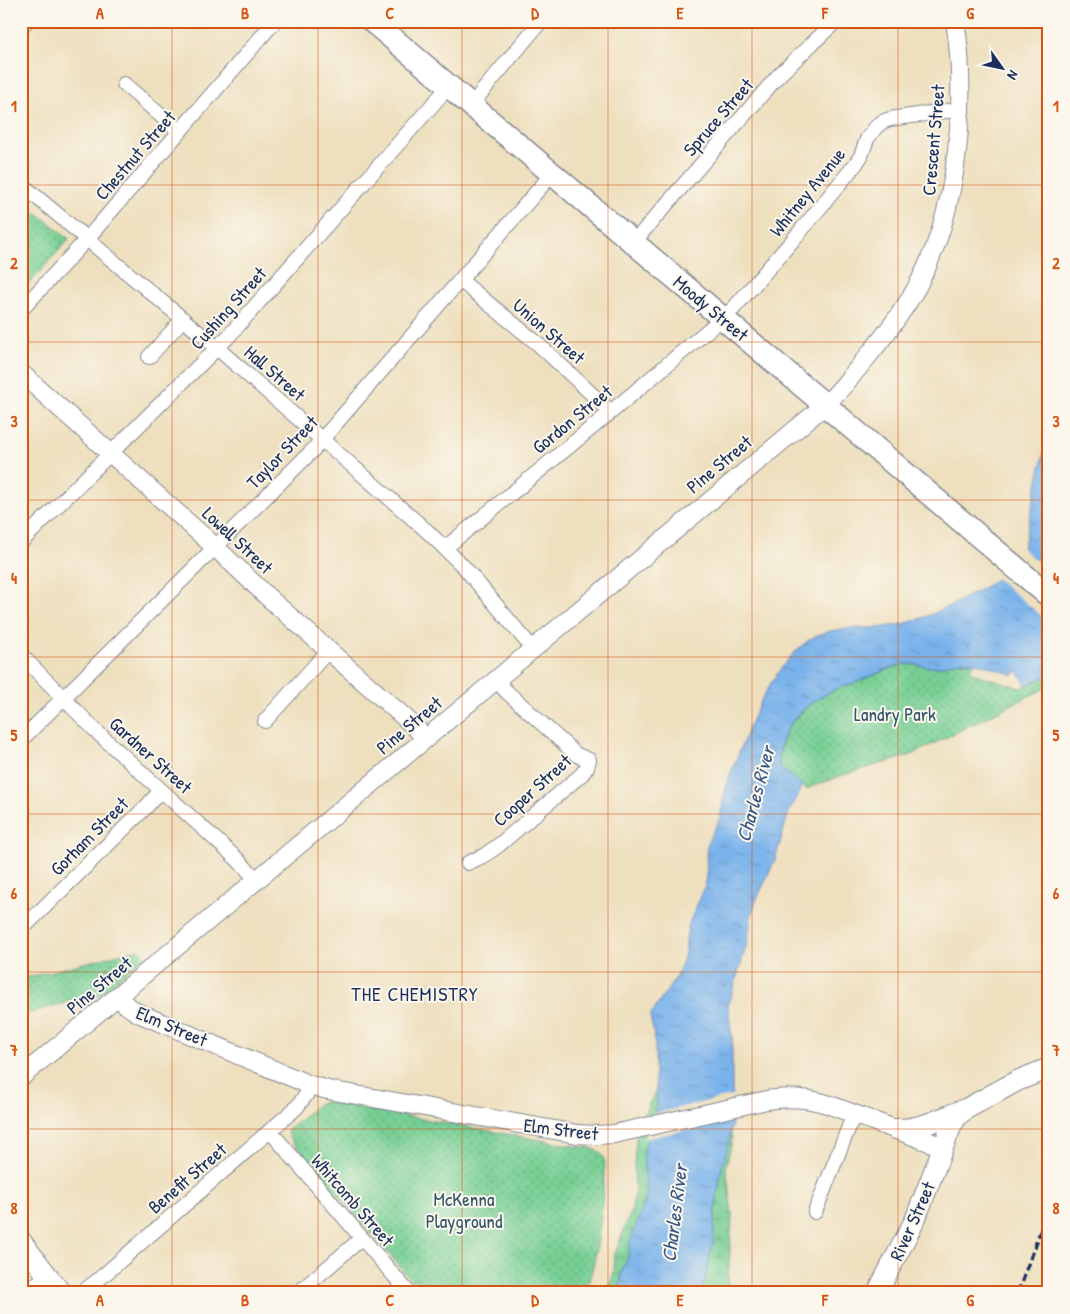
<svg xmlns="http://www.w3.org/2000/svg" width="1070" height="1314" font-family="'Patrick Hand',sans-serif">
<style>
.wetland{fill:url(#wetland-marsh);stroke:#497f79}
.park{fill:url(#park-dots);stroke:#497f79}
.water{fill:url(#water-ripples);stroke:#4a71a4}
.pier{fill:#eedfbe}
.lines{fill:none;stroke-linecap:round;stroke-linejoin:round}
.minor-casing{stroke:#84878e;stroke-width:16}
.tertiary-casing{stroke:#84878e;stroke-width:20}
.secondary-casing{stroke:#84878e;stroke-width:22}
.primary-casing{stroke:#84878e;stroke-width:25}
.minor{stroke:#fff;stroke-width:14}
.tertiary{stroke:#fff;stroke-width:18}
.secondary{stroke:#fff;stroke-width:20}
.primary{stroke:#fff;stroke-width:22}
.rail{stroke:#1b2f5e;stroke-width:4;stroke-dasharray:8 4;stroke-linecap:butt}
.grid{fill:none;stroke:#d45514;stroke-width:1;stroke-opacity:0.55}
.labels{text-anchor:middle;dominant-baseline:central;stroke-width:4;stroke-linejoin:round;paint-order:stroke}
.street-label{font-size:19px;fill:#1b2f5e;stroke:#fbf7ec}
.park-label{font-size:19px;fill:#32576c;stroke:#fbf7ec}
.water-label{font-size:20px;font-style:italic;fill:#385788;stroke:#fbf7ec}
.neighbourhood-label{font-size:20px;letter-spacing:1px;fill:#1b2f5e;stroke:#fbf7ec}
.neatline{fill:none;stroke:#d45514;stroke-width:2}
.grid-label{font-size:16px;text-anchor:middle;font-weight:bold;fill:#d45514}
</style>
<defs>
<pattern id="wetland-marsh" width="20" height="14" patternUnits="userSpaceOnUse" patternTransform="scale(1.25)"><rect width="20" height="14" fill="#77cf94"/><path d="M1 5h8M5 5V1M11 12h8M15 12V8" fill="none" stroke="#61a87c"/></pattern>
<pattern id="park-dots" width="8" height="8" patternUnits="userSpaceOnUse" patternTransform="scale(1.25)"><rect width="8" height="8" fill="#77cf94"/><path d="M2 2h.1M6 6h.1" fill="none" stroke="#61a87c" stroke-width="1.8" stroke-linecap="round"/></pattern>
<pattern id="water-ripples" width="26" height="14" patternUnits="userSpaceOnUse" patternTransform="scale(1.25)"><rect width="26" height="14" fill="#7ab3eb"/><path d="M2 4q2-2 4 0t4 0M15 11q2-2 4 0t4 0" fill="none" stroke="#6392c2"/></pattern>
</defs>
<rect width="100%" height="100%" fill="#fbf7ec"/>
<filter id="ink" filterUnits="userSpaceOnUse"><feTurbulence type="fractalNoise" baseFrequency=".02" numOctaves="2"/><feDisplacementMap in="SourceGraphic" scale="10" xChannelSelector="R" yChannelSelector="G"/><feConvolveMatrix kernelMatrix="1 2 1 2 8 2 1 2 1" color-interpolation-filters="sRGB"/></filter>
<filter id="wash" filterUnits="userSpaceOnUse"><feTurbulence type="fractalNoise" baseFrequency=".0096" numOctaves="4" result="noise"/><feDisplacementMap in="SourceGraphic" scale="20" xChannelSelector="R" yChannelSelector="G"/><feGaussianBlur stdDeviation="1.12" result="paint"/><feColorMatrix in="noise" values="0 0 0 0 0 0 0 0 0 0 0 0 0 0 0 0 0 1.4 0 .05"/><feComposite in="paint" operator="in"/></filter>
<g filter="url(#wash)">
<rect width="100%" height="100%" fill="#eedfbe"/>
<path class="wetland" d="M656 1090 657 1099V1106L650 1129 647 1180V1192L645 1202 628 1257 622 1272 619 1293H608L614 1271V1256L632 1209 635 1188 634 1164 636 1140 640 1123Z
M730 1129 732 1139 730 1150 726 1166 732 1214 728 1282 727 1293H702L713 1244 716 1203 722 1167Z"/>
<path class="park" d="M21 200 69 239 21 293Z
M958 661 974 663 971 669V671L975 674 1021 688 1049 675V686L911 755 843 775 806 789 779 767V754L783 738 790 725 806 707 826 694 841 687 854 683 900 665 913 664 939 667Z
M139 949 145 956 88 1004 80 998 21 1016V979Z
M327 1102 580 1147C592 1147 603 1150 605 1163 602 1206 600 1252 585 1293H428L416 1279 412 1281 289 1137 287 1132 290 1128 317 1105 320 1103Z"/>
<path class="water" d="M1049 429V675L1026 685 1019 673 1015 671 1014 675C999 670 982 663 966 661 955 660 945 667 933 667 924 667 916 663 907 664 890 666 873 676 857 682 851 685 844 685 839 688 816 698 793 713 783 737 779 747 779 757 779 767L802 785 796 800 789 811 775 860 756 901 752 912 747 943 728 1007 732 1037V1089L734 1114 726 1153 722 1167 716 1203 713 1244 702 1293H619L622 1272 628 1257 630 1242 645 1202 647 1192 644 1166V1152L647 1139 657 1106V1099L655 1078V1045L653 1030 650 1016C661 998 676 981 683 961 687 950 685 939 688 928 692 912 702 898 706 882 708 870 705 859 707 848 708 838 715 830 719 820 723 808 723 795 727 783 730 774 734 765 738 755 753 715 771 671 805 643 829 624 857 630 885 627 912 624 936 613 959 601 972 594 984 588 995 580H997L1023 549Z"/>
<path class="pier" d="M1021 548 1049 571V622L995 577Z
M735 1095 736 1104 735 1119 644 1139 652 1114Z"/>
</g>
<g filter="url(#ink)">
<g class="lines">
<g class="minor-casing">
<path id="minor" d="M124 84 180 132
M471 105 541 21
M21 184 209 341 427 531 464 567 533 649
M633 243 778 76 836 21
M460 280 538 344 611 412
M21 310 87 239 275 21
M149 357 183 319
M21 542 228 337 449 86
M445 548 611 412 733 309 799 233 855 165 861 156 867 139 876 127 882 122 890 119 946 111 960 110
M21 655 98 733 237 859 257 880
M265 721 328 651
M21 740 312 451 552 174
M468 863 485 855 499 845 582 774 587 767 589 760 577 755 569 748 507 692 496 680
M21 930 147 806 161 790
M270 1131 409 1293
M815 1212 854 1114
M81 1293 98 1280 296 1108 306 1095 310 1085
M298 1293 362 1238"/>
</g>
<g class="tertiary-casing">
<path id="tertiary" d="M21 373 215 547 270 599 413 725 426 739
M118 997 126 1005 138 1013 310 1085 328 1090 577 1134 595 1135 614 1134 767 1100C788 1097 808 1098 827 1104L943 1147
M21 1077 825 405C841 390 854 373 868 356 886 334 904 311 918 285 947 230 958 170 960 109 961 79 960 50 955 21
M27 1293 49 1277"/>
</g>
<g class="secondary-casing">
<path id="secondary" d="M21 23 23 21
M896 1129C920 1130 943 1117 965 1109
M21 1241 61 1293
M877 1293 915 1220 951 1127 957 1116 966 1109 1017 1081 1049 1068"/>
</g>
<g class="primary-casing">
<path id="primary" d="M372 21 825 405 1049 596"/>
</g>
<use href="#minor" class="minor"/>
<use href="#tertiary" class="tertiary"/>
<use href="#secondary" class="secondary"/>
<use href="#primary" class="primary"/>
<path class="rail" d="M1018 1293 1049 1208"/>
</g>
</g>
<path class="grid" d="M172 21V1293M318 21V1293M462 21V1293M608 21V1293M752 21V1293M898 21V1293M21 185H1049M21 342H1049M21 500H1049M21 657H1049M21 814H1049M21 972H1049M21 1129H1049"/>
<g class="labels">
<g class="street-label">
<text transform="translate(718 117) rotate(-49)">Spruce Street</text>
<text transform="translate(933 140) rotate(-85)">Crescent Street</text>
<text transform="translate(135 155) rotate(-49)">Chestnut Street</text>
<text transform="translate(807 192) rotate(-51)">Whitney Avenue</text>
<text transform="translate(228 308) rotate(-48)">Cushing Street</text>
<text transform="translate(711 308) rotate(40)">Moody Street</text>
<text transform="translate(549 331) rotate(41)">Union Street</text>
<text transform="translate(275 373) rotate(41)">Hall Street</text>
<text transform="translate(572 419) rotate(-39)">Gordon Street</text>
<text transform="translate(282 452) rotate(-46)">Taylor Street</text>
<text transform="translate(719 464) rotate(-40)">Pine Street</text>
<text transform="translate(238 540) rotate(43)">Lowell Street</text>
<text transform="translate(409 725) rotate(-40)">Pine Street</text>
<text transform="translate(151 755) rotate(42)">Gardner Street</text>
<text transform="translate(532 790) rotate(-42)">Cooper Street</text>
<text transform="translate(89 836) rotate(-45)">Gorham Street</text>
<text transform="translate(99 985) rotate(-40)">Pine Street</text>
<text transform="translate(172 1026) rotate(23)">Elm Street</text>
<text transform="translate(561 1129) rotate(7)">Elm Street</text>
<text transform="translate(187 1178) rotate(-41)">Benefit Street</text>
<text transform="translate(353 1200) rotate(49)">Whitcomb Street</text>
<text transform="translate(912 1221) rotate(-66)">River Street</text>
</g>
<g class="park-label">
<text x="895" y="714">Landry Park</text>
<text x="464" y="1199">McKenna<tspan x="464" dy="22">Playground</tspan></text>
</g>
<g class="water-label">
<text transform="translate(755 794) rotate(-75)">Charles River</text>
<text transform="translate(674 1213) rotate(-83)">Charles River</text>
</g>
<g class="neighbourhood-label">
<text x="415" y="993">THE CHEMISTRY</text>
</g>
</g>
<rect width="1070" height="1314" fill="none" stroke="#fbf7ec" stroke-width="55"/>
<g transform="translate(1002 68) rotate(123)" stroke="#fbf7ec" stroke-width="4" paint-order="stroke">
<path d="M0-4L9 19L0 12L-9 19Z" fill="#1b2f5e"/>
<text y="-8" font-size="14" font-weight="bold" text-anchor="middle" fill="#1b2f5e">N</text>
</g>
<rect x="28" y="28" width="1014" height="1258" class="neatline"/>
<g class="grid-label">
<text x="100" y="19">A</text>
<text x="245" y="19">B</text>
<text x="390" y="19">C</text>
<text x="535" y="19">D</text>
<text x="680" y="19">E</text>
<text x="825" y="19">F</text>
<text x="970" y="19">G</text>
<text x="14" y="112">1</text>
<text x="1056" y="112">1</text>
<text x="14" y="269">2</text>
<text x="1056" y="269">2</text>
<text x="14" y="427">3</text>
<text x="1056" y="427">3</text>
<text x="14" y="584">4</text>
<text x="1056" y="584">4</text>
<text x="14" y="741">5</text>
<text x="1056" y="741">5</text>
<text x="14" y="899">6</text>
<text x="1056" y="899">6</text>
<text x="14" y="1056">7</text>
<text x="1056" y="1056">7</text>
<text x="14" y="1214">8</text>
<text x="1056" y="1214">8</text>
<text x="100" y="1306">A</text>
<text x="245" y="1306">B</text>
<text x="390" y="1306">C</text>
<text x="535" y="1306">D</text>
<text x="680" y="1306">E</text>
<text x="825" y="1306">F</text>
<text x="970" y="1306">G</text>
</g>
</svg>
